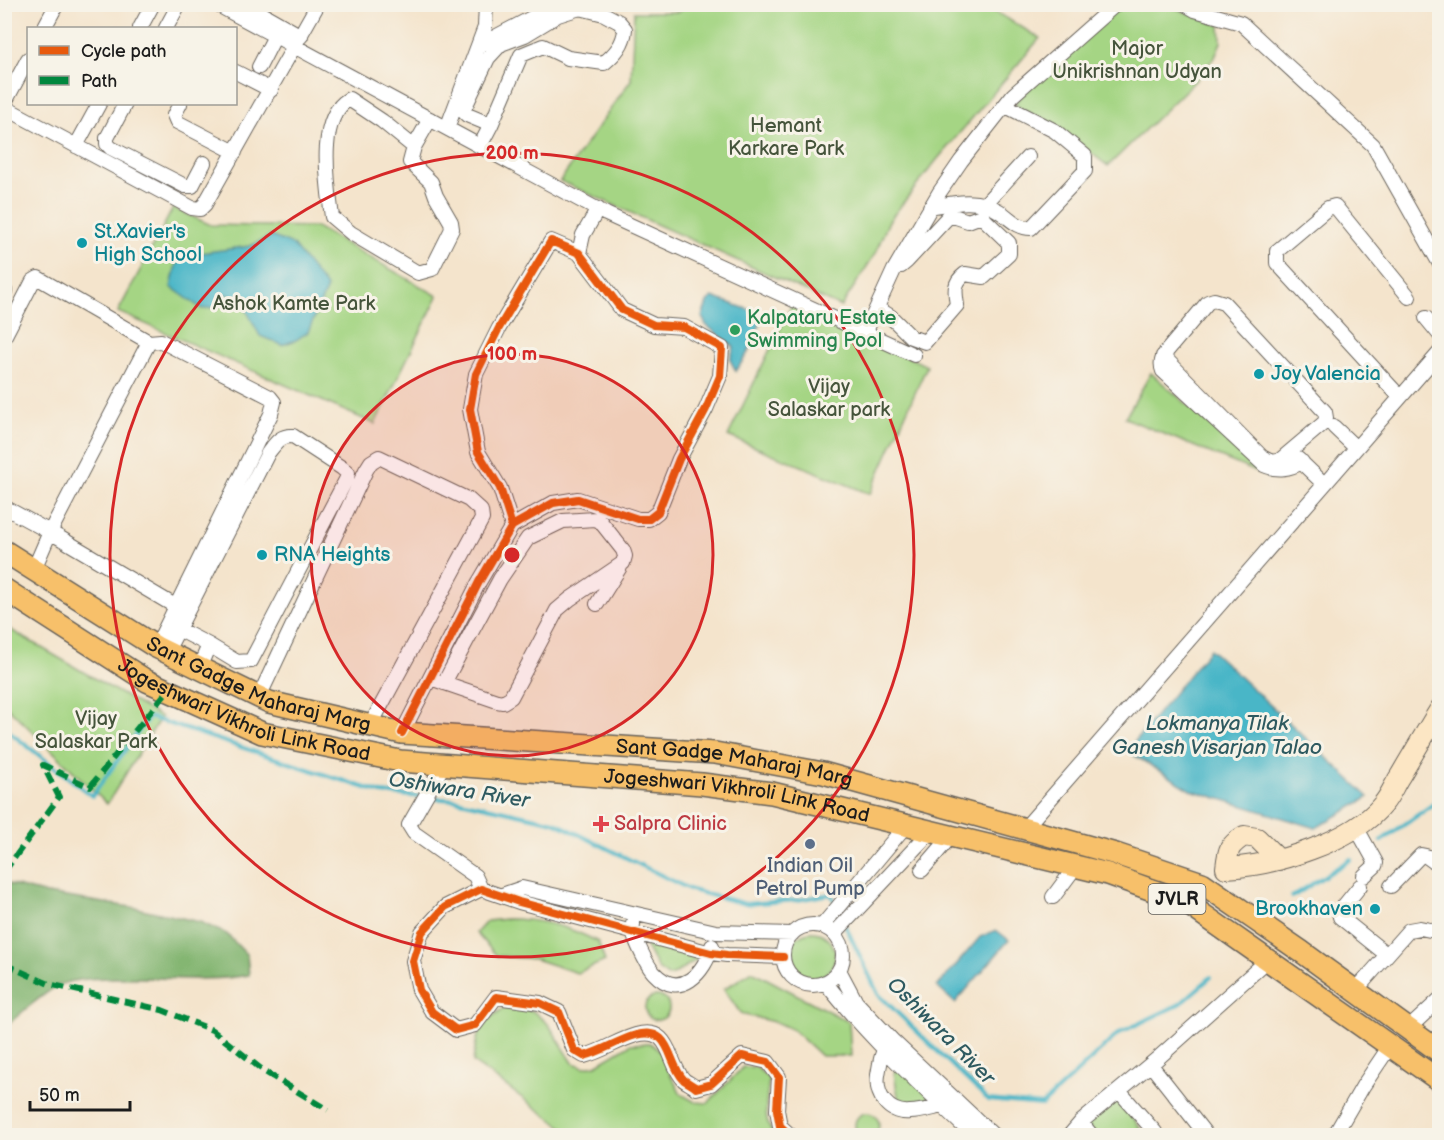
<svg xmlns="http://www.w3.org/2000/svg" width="1444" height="1140" font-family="'Balsamiq Sans',sans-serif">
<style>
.green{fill:#a5d584;stroke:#607850;stroke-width:1.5}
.forest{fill:#84b672;stroke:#506947;stroke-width:1.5}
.water{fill:#4ab6c7;stroke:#336972;stroke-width:1.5}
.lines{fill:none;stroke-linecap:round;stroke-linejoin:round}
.stream{stroke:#4ab6c7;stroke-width:4}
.street-casing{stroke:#68625a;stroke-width:16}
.secondary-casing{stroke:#68625a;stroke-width:22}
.primary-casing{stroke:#68625a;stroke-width:24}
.street{stroke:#fff;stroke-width:14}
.secondary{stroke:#fce6c4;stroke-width:20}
.primary{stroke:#f7c06b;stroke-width:21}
.quiet{stroke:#00873e;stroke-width:6;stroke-dasharray:12 6;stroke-linecap:butt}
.cycleway-casing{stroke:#f7f3e8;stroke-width:11}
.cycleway{stroke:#e8590c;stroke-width:8}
.ring{fill:none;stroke:#d62828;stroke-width:3}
.culture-dot{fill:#0f9aa8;stroke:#f7f3e8;stroke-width:2}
.leisure-dot{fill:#2e9e5b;stroke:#f7f3e8;stroke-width:2}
.health-dot{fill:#e0444e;stroke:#f7f3e8;stroke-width:2}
.service-dot{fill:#5c6f8a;stroke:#f7f3e8;stroke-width:2}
.labels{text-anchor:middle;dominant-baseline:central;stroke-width:6;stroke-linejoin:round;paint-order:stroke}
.shield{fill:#f7f3e8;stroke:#5e5c59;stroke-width:1.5}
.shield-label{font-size:18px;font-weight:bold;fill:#1c1c1c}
.park-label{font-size:20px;fill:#45543b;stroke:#f7f3e8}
.culture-label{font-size:20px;fill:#0d838f;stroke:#f7f3e8;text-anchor:start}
.leisure-label{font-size:20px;fill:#27864d;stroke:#f7f3e8;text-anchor:start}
.street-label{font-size:20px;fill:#1c1c1c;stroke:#f7f3e8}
.health-label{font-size:20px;fill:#be3a42;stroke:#f7f3e8;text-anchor:start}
.service-label{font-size:20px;fill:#4e5e75;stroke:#f7f3e8}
.water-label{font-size:21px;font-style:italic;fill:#2e5a60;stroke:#f7f3e8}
.centre{fill:#d62828;stroke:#f7f3e8;stroke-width:3}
.ring-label{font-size:18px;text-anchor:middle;font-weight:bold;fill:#d62828;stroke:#f7f3e8;stroke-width:6;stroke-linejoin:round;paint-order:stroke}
</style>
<rect width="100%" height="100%" fill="#f7f3e8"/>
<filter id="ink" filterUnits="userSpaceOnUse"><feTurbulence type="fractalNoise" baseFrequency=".0167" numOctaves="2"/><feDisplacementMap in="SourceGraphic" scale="12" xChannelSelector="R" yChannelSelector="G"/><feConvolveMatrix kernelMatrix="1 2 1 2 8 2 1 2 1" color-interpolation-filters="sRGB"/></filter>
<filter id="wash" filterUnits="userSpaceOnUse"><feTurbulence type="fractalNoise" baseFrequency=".008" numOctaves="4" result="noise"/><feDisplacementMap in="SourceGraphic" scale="24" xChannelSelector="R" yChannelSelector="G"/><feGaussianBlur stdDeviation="1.35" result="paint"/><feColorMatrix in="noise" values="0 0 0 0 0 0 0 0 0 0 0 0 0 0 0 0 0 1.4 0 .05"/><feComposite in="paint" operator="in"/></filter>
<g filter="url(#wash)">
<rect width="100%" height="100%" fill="#f4e4cc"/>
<path class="green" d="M684 4 984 5 1040 38 936 161 889 221 875 254 841 307 560 181 631 80 634 12H680Z
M1115 5H1167L1220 25 1221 42 1215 56 1196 80 1108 166 1065 133 1015 105 1017 100Z
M173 208 211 225 316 227 438 296 375 424 118 312Z
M793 302 927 366 870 494 728 436Z
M1151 373 1271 478 1125 418Z
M4 626 161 717 107 804 5 705Z
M506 919C540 919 568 926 598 942L605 961 577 973 535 959 497 956 476 933 487 921Z
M789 955a23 23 0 1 1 46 0a23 23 0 1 1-46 0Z
M643 941 702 956 673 975 668 976 658 969Z
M752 971 849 1022 851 1056H821L793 1030 778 1023 741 1014 724 989Z
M645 1008a12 12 0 1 1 24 0a12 12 0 1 1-24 0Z
M510 1005 534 1012 549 1025 573 1063 584 1067 596 1065 631 1044 650 1043 664 1054 669 1072 681 1094 695 1102 708 1103 743 1067H756L769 1079C767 1099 761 1120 775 1135H573L473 1062C477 1030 480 1021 510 1005Z
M897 1066 935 1101 900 1108 894 1073Z
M1118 1096 1145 1135H1097L1084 1124Z
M855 1125a12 12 0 1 1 24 0a12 12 0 1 1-24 0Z"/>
<path class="forest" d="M5 883 47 894 137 908 200 922 227 934 247 955 249 975C203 983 156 976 110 978 93 978 74 979 59 985 47 991 14 1018 5 1028Z"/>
<path class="water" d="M271 236 293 245 327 288 308 332 296 340 282 345 260 336 241 300 226 294 218 307 202 309 171 287 176 265 187 255 250 246Z
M712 297 756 312 760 324 751 348 736 371 730 360 734 347 706 325 702 317 707 303Z
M1210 649 1369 797 1316 828 1191 790 1127 751Z
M996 930 1009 940 955 1003 937 987 980 937Z"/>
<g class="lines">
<path class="stream" d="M4 728 92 796 149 717 381 793 422 797
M429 798 456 800 554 822 691 890 746 904 797 900 831 894 836 904
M1381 841 1435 803 1440 791
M1292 897 1351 859
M846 927 878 994 988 1100 1042 1105 1119 1033 1180 1004 1211 977"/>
</g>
</g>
<g filter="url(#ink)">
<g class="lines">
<g class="street-casing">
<path id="street" d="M216 4 606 214 914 355
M245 4 301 36
M1185 4 1195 10 1241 23 1373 145 1440 264
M44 28 57 4
M140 28 153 4
M166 28 179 4
M478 46 558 4
M259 67 275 36
M236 72 271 90
M349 99 382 121 414 147 410 162 431 182 436 196 451 222 452 229 432 269 418 273 351 233 332 217C328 185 316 118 349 99Z
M4 104 28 59
M125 104 107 138V144L111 148 185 186H192L204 163
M180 104 174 115 177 122 235 152
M4 107 192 208 200 209 205 204 318 4
M447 128 485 27 486 4
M76 146 99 104
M480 146 491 125 521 55 543 46 568 58 604 63C615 54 624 44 625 29L619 22 604 14 580 8 558 15 525 35 501 44 488 58 463 111 467 115 491 125
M414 147 430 119
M984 205 1028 157
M930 207C953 203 977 197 999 211 1010 218 1017 228 1031 228L1085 171V156L1055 131 1006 106
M579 253 583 235 598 209
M4 292 5 291
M877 308 890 316 911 337 925 342 957 305C955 292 953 283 965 274L984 277 1009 254V243L981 216 968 221 956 217H948L907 261 901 266
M1426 318 1440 335
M866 331 894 270 939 193 961 161 1013 95 1116 4
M4 337 33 281 38 278 149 342
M1163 356 1262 457C1269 461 1273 463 1280 460L1325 422 1326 418 1325 412 1224 303 1214 300 1208 302 1166 352C1162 359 1160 363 1163 371L1264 465C1278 471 1289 469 1302 462
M1400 397 1277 263V251L1328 208 1335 206 1409 297
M1334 427 1356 448
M1298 459 1324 484
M4 507 50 532 175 606
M34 569 50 532 149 342 161 341 270 397 274 402 271 414 156 647
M597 604 620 567
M178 629 209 645
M166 653 268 453C276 443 280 435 293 436L342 468 348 473 347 478 251 661 237 662 209 645 199 668
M430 678 497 701 503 702 511 697 557 610 570 599 623 563 625 556 623 550 600 521 595 519 563 521 528 538 500 579 444 683
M259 697 366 470 371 462 379 457 469 500 481 511 482 519 370 726
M402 733 479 582 512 526 553 503 578 499 638 519H649L658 512 679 459 706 409 720 376 722 348 684 327 654 325 622 310 579 253 551 241 499 328 476 374 470 409 478 452 500 488 512 526
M444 764 409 825 414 833 475 876 481 889
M1356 827 1376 863 1375 866 1364 876
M1024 829 1440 352
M922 870 952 835
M1360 886 1339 912 1340 917 1386 954
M1391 886 1421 855 1426 856 1440 866
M502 895 522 888 716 932 792 934
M1053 897 1076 866
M633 924 632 931C638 944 644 962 654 973 680 1001 705 972 712 946
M783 955a30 30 0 1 1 60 0a30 30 0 1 1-60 0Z
M822 926 907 824
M834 934 932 830
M783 957 727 955 711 953 519 902 481 889 445 907 422 932 413 961 419 990 432 1012 456 1030 475 1025 496 997 540 1003 559 1012 574 1050 584 1056C603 1051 618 1040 636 1035 672 1025 667 1063 684 1080 688 1083 693 1085 696 1088L711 1084 742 1056 768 1062 779 1077 777 1110 780 1126 791 1136
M839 970 856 1002 892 1040 994 1136
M825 982C869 1038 922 1087 974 1136
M1355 991 1409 930 1420 928 1440 932
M1408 1029 1440 999
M888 1044C881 1052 880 1064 878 1075 875 1095 888 1114 910 1112 921 1112 933 1108 943 1106L947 1102
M1151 1065 1207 1136
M1119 1091 1155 1132 1154 1136
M1069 1136 1081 1122
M1092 1136 1081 1122 1157 1059 1269 959
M1334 1136 1363 1086 1390 1046"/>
</g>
<g class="secondary-casing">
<path id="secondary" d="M1226 868C1273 866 1353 842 1383 804 1390 796 1394 785 1400 776 1413 754 1426 732 1440 709
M1226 868C1228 850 1228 846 1244 836L1257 838 1279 860"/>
</g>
<g class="primary-casing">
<g id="primary">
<path id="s1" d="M4 551 156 647 269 702 402 733 715 753 823 773 1116 854 1202 883 1302 952 1440 1052"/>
<path id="s2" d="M4 589 147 681 262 733 400 761 702 784 772 793 1108 874 1185 902 1440 1081"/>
</g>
</g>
<use href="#street" class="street"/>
<use href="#secondary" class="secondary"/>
<use href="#primary" class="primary"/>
<path class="quiet" d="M4 872 59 797 43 765 90 787 168 690
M4 964 49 984 162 1010 212 1030 265 1072 328 1110"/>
<g class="cycleway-casing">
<path id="cycleway" d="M402 733 479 582 512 526 553 503 578 499 638 519H649L658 512 679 459 706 409 720 376 722 348 684 327 654 325 622 310 579 253 551 241 499 328 476 374 470 409 478 452 500 488 512 526
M783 957 727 955 711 953 519 902 481 889 445 907 422 932 413 961 419 990 432 1012 456 1030 475 1025 496 997 540 1003 559 1012 574 1050 584 1056C603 1051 618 1040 636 1035 672 1025 667 1063 684 1080 688 1083 693 1085 696 1088L711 1084 742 1056 768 1062 779 1077 777 1110 780 1126 791 1136"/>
</g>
<use href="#cycleway" class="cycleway"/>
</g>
</g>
<circle cx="512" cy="555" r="201" fill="#d62828" fill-opacity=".12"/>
<g class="ring">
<circle cx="512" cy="555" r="201"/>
<circle cx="512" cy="555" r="402"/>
</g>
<g class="culture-dot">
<circle cx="82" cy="243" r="6"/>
<circle cx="1259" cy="374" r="6"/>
<circle cx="262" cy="555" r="6"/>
<circle cx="1375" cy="909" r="6"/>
</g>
<circle class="leisure-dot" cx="735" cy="330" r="6"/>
<path class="health-dot" d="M598 815h6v6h6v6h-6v6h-6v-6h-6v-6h6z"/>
<circle class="service-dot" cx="810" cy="844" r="6"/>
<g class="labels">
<rect class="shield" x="1148.5" y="884" width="57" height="30" rx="4.5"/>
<g class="shield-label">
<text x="1177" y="899">JVLR</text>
</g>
<g class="park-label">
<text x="1137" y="49">Major<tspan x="1137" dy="23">Unikrishnan Udyan</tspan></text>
<text x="786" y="126">Hemant<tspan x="786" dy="23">Karkare Park</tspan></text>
<text x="294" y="304">Ashok Kamte Park</text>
<text x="829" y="387">Vijay<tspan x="829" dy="23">Salaskar park</tspan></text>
<text x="96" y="719">Vijay<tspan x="96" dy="23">Salaskar Park</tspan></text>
</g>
<g class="culture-label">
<text x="94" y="232">St.Xavier's<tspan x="94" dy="23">High School</tspan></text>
<text x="1271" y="374">Joy Valencia</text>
<text x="274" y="555">RNA Heights</text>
<text x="1363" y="909" text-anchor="end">Brookhaven</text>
</g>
<g class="leisure-label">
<text x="747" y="318">Kalpataru Estate<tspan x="747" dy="23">Swimming Pool</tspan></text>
</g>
<g class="street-label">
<text stroke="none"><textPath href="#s1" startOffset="290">Sant Gadge Maharaj Marg</textPath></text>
<text stroke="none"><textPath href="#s2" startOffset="272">Jogeshwari Vikhroli Link Road</textPath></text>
<text stroke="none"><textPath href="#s1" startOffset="776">Sant Gadge Maharaj Marg</textPath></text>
<text stroke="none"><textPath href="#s2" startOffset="776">Jogeshwari Vikhroli Link Road</textPath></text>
</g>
<g class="health-label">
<text x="614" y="824">Salpra Clinic</text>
</g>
<g class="service-label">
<text x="810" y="866">Indian Oil<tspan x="810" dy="23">Petrol Pump</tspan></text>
</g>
<g class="water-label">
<text x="1217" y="723">Lokmanya Tilak<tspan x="1217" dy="24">Ganesh Visarjan Talao</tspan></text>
<text transform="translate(459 790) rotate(9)">Oshiwara River</text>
<text transform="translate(941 1031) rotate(45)">Oshiwara River</text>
</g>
</g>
<circle cx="512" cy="555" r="9" class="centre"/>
<g class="ring-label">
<text x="512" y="159">200 m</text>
<text x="512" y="360">100 m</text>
</g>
<rect width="1444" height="1140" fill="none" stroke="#f7f3e8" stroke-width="24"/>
<rect x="27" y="27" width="210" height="78" fill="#f7f3e8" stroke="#9f9d96" stroke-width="1.5"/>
<rect x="39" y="46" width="30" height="9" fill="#e8590c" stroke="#9f9d96" stroke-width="1.5"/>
<text x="81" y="57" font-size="18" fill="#1c1c1c">Cycle path</text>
<rect x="39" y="76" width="30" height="9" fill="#00873e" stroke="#9f9d96" stroke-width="1.5"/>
<text x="81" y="87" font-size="18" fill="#1c1c1c">Path</text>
<path d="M30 1101v9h100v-9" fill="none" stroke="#1c1c1c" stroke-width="3"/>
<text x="39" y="1101" font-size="18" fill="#1c1c1c" stroke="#f7f3e8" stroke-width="4.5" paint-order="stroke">50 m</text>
</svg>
